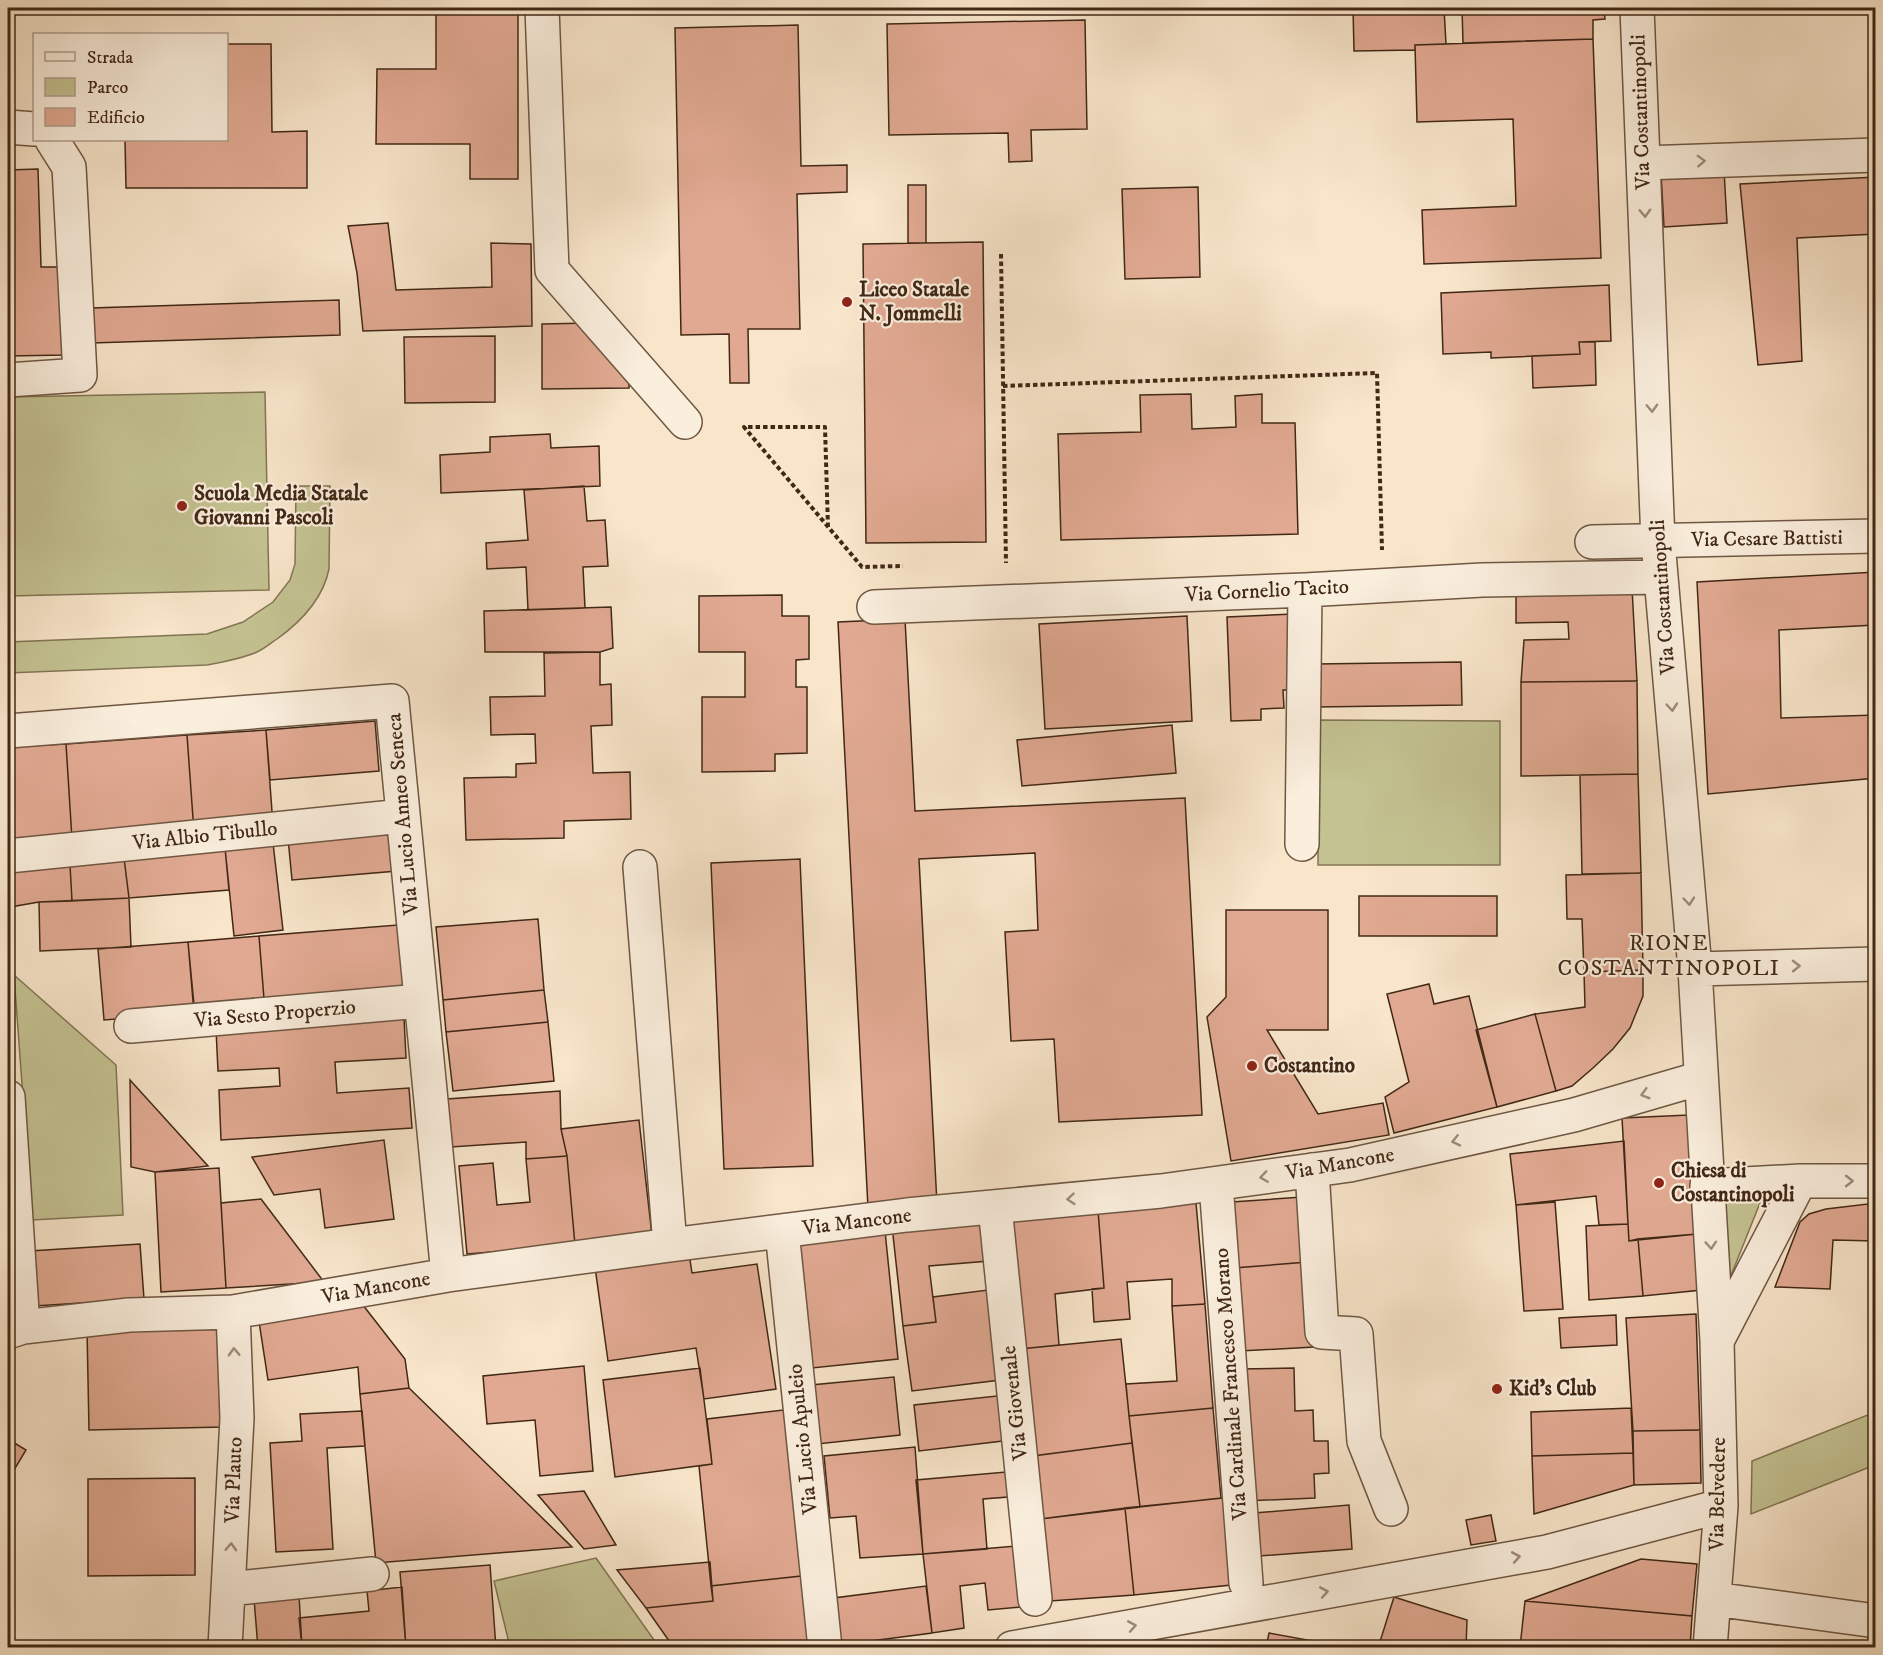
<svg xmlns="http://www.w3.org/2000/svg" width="1883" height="1655" font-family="'IM FELL DW Pica',serif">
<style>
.green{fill:#c4c292;stroke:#827554;stroke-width:1.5}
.building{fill:#e1a992;stroke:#412816;stroke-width:1.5}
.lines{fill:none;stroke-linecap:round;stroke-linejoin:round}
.minor-casing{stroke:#6f5743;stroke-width:36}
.path{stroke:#412816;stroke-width:4;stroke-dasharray:4.5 3;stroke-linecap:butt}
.minor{stroke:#faeedd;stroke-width:33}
.oneway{stroke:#9e8b7a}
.poi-dot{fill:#8f2418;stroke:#faeedd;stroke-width:2}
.labels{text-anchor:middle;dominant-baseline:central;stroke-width:4.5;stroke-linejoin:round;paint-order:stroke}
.street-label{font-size:21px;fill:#412816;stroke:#faeedd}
.poi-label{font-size:21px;font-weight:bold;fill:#412816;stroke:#faeedd;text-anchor:start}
.neighbourhood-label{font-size:22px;letter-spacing:1.5px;fill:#412816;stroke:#faeedd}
</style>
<rect width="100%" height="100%" fill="#f8e5ca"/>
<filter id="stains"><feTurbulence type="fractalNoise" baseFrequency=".00333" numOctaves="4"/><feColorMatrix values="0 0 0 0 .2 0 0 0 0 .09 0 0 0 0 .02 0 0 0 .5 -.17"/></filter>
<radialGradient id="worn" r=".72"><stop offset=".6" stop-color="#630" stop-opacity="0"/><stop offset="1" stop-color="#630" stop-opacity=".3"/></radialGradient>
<path class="green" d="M265 392 269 590 8 596V397Z
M296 486H330L329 569C323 599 302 621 277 639 271 643 264 649 257 652 241 659 224 662 207 665L8 673V642L207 634 243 622 273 602 290 580 295 564Z
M1318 720 1500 721V865H1318Z
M14 975 116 1065 123 1215 32 1220Z
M1762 1198 1724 1293 1714 1199Z
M1875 1412V1465L1751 1514 1752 1461Z
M596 1558 659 1647H510L494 1581Z"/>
<path class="building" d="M436 8H518V179H470V144H376L377 69H436Z
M1353 8H1444L1446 44 1415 45V50L1354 51Z
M1462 8H1604L1605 19 1593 20V39L1463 43Z
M1085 20 1087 129 1031 130 1032 161 1009 162 1008 133 889 135 887 24Z
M798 25 801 166 847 165V192L797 194 800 329H748L749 383H730L729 334 681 335 675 28Z
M1593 39 1601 258 1424 264 1422 210 1516 206 1513 119 1417 122 1415 45Z
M226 44H271L272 132 307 131V188H126L125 140H226Z
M38 169 41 267H63L66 355 8 356V170Z
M1724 170 1727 223 1664 227 1661 173Z
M1876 177V234L1797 238 1802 361 1758 365 1740 184Z
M908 185H926V243H908Z
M1198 187 1200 277 1125 279 1122 189Z
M388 223 396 290 492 287 491 243 531 244 532 326 363 331 357 273 348 226Z
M983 242 986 542 866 543 863 244Z
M1609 285 1611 341 1579 342 1580 354 1491 358V352L1443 354 1441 293Z
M339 300 340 335 92 343 91 308Z
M591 323 629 365V388L542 389V324Z
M495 336V402L405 403 404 337Z
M1579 342H1595L1596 385 1533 388 1532 356 1580 354Z
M1191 394 1192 429 1236 427 1235 396 1262 394V423H1295L1298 534 1061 540 1058 434 1141 432 1140 395Z
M550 434 551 448 599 446 600 486 441 493 440 455 490 452V437Z
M584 486 587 521 605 520 608 566 583 567 585 608 528 610 526 567 487 569 486 543 528 540 524 490Z
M1876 572V625L1779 630 1781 718 1876 715V778L1708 794 1697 582Z
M1632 588 1637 681 1521 682 1524 640 1569 639 1568 622 1516 623V590Z
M782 595V616H809V659L796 660V687H807V753L775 754V771L702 772V697H745V652H699V596Z
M611 607 613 648 600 652H485L484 611Z
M1294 614 1297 690H1283L1284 708 1261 709V720L1231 721 1227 617Z
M1187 616 1192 721 1045 729 1039 624Z
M905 619 915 811 1185 798 1202 1115 1059 1122 1054 1039 1011 1041 1005 932 1038 930 1035 853 919 859 937 1204 868 1208 838 622Z
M600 652V685L611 684 612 725 591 726 593 773 630 772 631 819 564 821V838L466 840 464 778 516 777V764L536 763 535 734 491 735 490 697 545 696 544 653Z
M1461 662 1462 705 1316 707V664Z
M1637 681 1638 774 1521 776V682Z
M375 721 379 771 270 780 266 730Z
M1172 725 1176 773 1022 786 1017 740Z
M266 730 273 825 194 832 187 735Z
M187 735 194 832 72 839 66 744Z
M66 744 72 839 8 843V747Z
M1638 774 1641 873 1582 874 1580 775Z
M393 828 397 871 292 880 288 838Z
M273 843 283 930 234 936 225 848Z
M225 848 229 890 129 898 124 858Z
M124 858 129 898 72 901 70 865Z
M800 859 813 1166 724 1169 711 863Z
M70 865 72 901 39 902 10 907 8 870Z
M1641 873 1643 970 1584 972 1582 919H1567L1566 875Z
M1359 896H1497V936H1359Z
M129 898 131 947 40 951 39 902Z
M1226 910H1328V1030H1267L1318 1114 1383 1103 1389 1135 1231 1161 1207 1017 1226 997Z
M538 919 544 990 443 1000 436 927Z
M398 925 404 988 264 999 259 936Z
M259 936 264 999 194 1005 188 942Z
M188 942 194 1013 104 1020 98 949Z
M1643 970V996L1630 1028 1613 1049 1593 1068 1572 1086 1556 1091 1535 1014 1585 1007 1584 972Z
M1429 984 1434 1004 1469 996 1497 1107 1394 1133 1385 1097 1409 1082 1387 994Z
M544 990 548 1022 446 1032 443 1000Z
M1535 1014 1556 1091 1497 1107 1476 1030Z
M404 1018 406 1058 335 1062 337 1093 409 1088 412 1128 221 1140 219 1090 280 1086 279 1068 218 1071 216 1029Z
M548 1022 554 1081 453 1091 446 1032Z
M130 1080 208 1166 155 1172 131 1167Z
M560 1091 561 1129 567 1156 526 1159V1142L451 1147 447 1099Z
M1689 1115 1696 1234 1629 1241 1622 1118Z
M639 1120 652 1236 575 1245 567 1156 561 1129Z
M384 1140 394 1219 325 1228 320 1189 274 1195 252 1157Z
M1624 1141 1628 1224 1599 1225 1596 1196 1516 1205 1510 1154Z
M567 1156 575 1245 467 1254 459 1166 493 1163 497 1205 530 1202 526 1159Z
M219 1168 226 1288 161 1292 155 1172Z
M1302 1197 1308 1262 1234 1268 1232 1202Z
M261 1199 324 1282 226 1288 221 1203Z
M1555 1202 1563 1309 1524 1311 1516 1205Z
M1196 1203 1205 1304 1172 1306V1279L1127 1282 1130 1319 1094 1322 1092 1289 1104 1288 1098 1210Z
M1876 1203V1241L1833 1240 1830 1289 1775 1287 1800 1222 1809 1214 1826 1209Z
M1098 1210 1104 1288 1055 1294 1059 1345 1020 1349 1008 1218Z
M984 1217 989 1261 929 1266 936 1322 903 1326 892 1226Z
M1628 1224 1629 1241 1638 1239 1643 1296 1589 1300 1586 1226Z
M885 1231 898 1359 812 1368 799 1239Z
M1696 1234 1702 1290 1643 1296 1638 1239Z
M140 1244 144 1299 34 1306 30 1251Z
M689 1253 692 1273 757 1264 776 1389 704 1399 696 1348 608 1361 595 1267Z
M1308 1262 1314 1347 1240 1351 1234 1268Z
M988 1290 1000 1380 912 1391 903 1326 936 1322 933 1297Z
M359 1300 405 1359 409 1388 360 1394 358 1367 268 1380 258 1315Z
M1205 1304 1213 1408 1129 1416 1126 1384 1177 1381 1172 1306Z
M1696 1314 1700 1430 1633 1431 1626 1318Z
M1616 1315 1617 1345 1561 1348 1559 1318Z
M221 1326 223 1427 89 1430 87 1329Z
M1121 1339 1132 1443 1033 1456 1020 1349Z
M584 1366 593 1471 540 1476 535 1420 487 1424 483 1376Z
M700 1368 712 1464 615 1477 603 1380Z
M1294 1368 1295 1411 1313 1410 1314 1441H1328L1329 1473 1314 1474 1315 1498 1244 1501 1240 1369Z
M894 1377 900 1435 817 1444 811 1385Z
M409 1388 572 1547 376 1563 360 1394Z
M1006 1395 1011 1440 919 1451 914 1405Z
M1213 1408 1221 1498 1140 1507 1129 1416Z
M1631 1408 1633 1453 1532 1456 1531 1412Z
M792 1409 801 1576 711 1586 699 1466 712 1464 707 1419Z
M362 1411 365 1446 327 1448 333 1549 276 1552 270 1443 302 1441 300 1414Z
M1700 1430 1701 1483 1634 1485 1633 1431Z
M8 1439 26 1450 8 1480Z
M1132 1443 1140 1507 1041 1519 1033 1456Z
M915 1447 923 1554 860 1558 856 1516 830 1518 824 1456Z
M1633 1453 1634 1485 1534 1514 1532 1456Z
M1006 1472 1008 1497 983 1499 987 1549 923 1554 916 1480Z
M195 1478V1575L88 1576V1479Z
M584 1491 616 1545 584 1549 538 1495Z
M1233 1497 1241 1584 1134 1595 1125 1508Z
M1349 1505 1352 1549 1246 1557 1243 1514Z
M1125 1508 1134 1595 1050 1601 1041 1519Z
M1491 1515 1496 1541 1471 1545 1466 1520Z
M1016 1546 1021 1607 988 1610 985 1583 960 1586 964 1628 932 1633 923 1554Z
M1641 1559 1697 1564 1692 1616 1525 1601Z
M710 1562 713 1601 646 1608 617 1570Z
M490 1565 496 1648H406L400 1572Z
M801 1576 809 1648H674L646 1608 713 1601 711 1586Z
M926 1586 932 1633 840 1645 834 1598Z
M402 1587 406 1648H302L299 1618 369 1611 367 1591Z
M299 1595 302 1648H258L254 1599Z
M1394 1597 1467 1620 1466 1648H1378Z
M1525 1601 1692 1616 1690 1648 1520 1647Z
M1269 1633 1313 1641 1311 1648H1266Z"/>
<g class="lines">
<g class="minor-casing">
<path id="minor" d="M542 8 552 270 685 422
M1637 8 1658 542 1695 969 1717 1341 1721 1506 1710 1648
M8 127 34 129
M1643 163 1876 155
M8 380 80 375 69 167 52 140
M1592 542 1876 536
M874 607 1305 590 1482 580 1660 577
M8 731 392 701 448 1275
M1302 844 1305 590
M8 856 403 816
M640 867 670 1245
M1695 969 1876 964
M131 1026 420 1001
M8 1097 23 1327
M1312 1170 1322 1332 1356 1334 1364 1441 1391 1509
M1216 1184 1246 1583
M1707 1186 1800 1181H1876
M995 1207 1035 1599
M782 1231 825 1648
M8 1332 23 1327 129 1315 233 1312 448 1275 670 1245 907 1215 1161 1191 1350 1165 1574 1115 1701 1078
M1717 1341 1800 1181
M229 1589 372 1574
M1714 1599 1876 1621
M225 1648 237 1418 233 1312
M1012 1648 1547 1552 1721 1506"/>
</g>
<path class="path" d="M1001 254 1006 563
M1003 386 1377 373 1382 550
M828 527 825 427H744L862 567 903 566"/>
<use href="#minor" class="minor"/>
</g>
<defs><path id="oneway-chevron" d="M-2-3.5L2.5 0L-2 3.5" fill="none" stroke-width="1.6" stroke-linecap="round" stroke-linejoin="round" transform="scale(1.5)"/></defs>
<g class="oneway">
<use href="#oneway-chevron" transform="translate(1701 161) rotate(-2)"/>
<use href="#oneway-chevron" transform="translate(1645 213) rotate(88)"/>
<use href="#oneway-chevron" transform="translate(1652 408) rotate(88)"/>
<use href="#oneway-chevron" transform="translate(1672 707) rotate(85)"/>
<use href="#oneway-chevron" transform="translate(1689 901) rotate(85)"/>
<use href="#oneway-chevron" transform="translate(1796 966) rotate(-1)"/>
<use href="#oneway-chevron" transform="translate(1645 1094) rotate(164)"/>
<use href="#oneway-chevron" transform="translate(1456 1141) rotate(167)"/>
<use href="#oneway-chevron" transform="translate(1264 1177) rotate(172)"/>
<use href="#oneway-chevron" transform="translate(1849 1181)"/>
<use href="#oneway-chevron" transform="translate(1071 1199) rotate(175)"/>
<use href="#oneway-chevron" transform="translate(1711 1245) rotate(86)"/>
<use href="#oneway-chevron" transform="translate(234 1352) rotate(-92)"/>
<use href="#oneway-chevron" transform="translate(231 1547) rotate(-87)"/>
<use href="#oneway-chevron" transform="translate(1516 1557) rotate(-10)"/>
<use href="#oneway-chevron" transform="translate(1324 1592) rotate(-10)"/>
<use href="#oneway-chevron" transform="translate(1132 1626) rotate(-10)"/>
</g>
<g class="poi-dot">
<circle cx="847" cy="302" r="6"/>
<circle cx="182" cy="506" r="6"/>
<circle cx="1252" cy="1066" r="6"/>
<circle cx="1659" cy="1183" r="6"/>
<circle cx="1497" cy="1389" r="6"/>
</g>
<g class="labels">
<g class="street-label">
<text transform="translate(1641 112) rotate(-92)">Via Costantinopoli</text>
<text transform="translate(1767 539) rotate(-1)">Via Cesare Battisti</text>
<text transform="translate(1267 591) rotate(-3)">Via Cornelio Tacito</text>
<text transform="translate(1663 597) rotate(-94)">Via Costantinopoli</text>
<text transform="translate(403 814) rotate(-95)">Via Lucio Anneo Seneca</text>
<text transform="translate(205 836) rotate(-6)">Via Albio Tibullo</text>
<text transform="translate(275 1014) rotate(-5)">Via Sesto Properzio</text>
<text transform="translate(1340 1164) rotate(-10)">Via Mancone</text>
<text transform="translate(857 1222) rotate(-7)">Via Mancone</text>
<text transform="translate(376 1288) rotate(-10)">Via Mancone</text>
<text transform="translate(1231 1384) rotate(-94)">Via Cardinale Francesco Morano</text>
<text transform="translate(1015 1403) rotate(-96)">Via Giovenale</text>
<text transform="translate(803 1439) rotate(-96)">Via Lucio Apuleio</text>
<text transform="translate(234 1480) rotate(-88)">Via Plauto</text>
<text transform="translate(1718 1494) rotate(-89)">Via Belvedere</text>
</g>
<g class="poi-label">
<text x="859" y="290">Liceo Statale<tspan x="859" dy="24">N. Jommelli</tspan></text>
<text x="194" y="494">Scuola Media Statale<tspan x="194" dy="24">Giovanni Pascoli</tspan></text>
<text x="1264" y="1066">Costantino</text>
<text x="1671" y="1171">Chiesa di<tspan x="1671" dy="24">Costantinopoli</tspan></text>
<text x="1509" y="1389">Kid's Club</text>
</g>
<g class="neighbourhood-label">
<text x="1669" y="943">RIONE<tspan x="1669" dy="25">COSTANTINOPOLI</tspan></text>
</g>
</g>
<rect width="1883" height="1655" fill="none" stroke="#f8e5ca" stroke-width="30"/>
<rect x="9" y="9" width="1865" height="1637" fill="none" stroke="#412816" stroke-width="3"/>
<rect x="15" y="15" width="1853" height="1625" fill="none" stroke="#412816" stroke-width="1.5"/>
<rect x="33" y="33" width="195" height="108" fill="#faeedd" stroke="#b09f8d" stroke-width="1.5"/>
<rect x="45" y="52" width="30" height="9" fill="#faeedd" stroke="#b09f8d" stroke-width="1.5"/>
<text x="87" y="63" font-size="18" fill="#412816">Strada</text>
<rect x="45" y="78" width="30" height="18" fill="#c4c292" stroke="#b09f8d" stroke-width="1.5"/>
<text x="87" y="93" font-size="18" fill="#412816">Parco</text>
<rect x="45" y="108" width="30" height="18" fill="#e1a992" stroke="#b09f8d" stroke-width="1.5"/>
<text x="87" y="123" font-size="18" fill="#412816">Edificio</text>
<rect width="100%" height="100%" filter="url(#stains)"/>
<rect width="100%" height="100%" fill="url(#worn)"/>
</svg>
